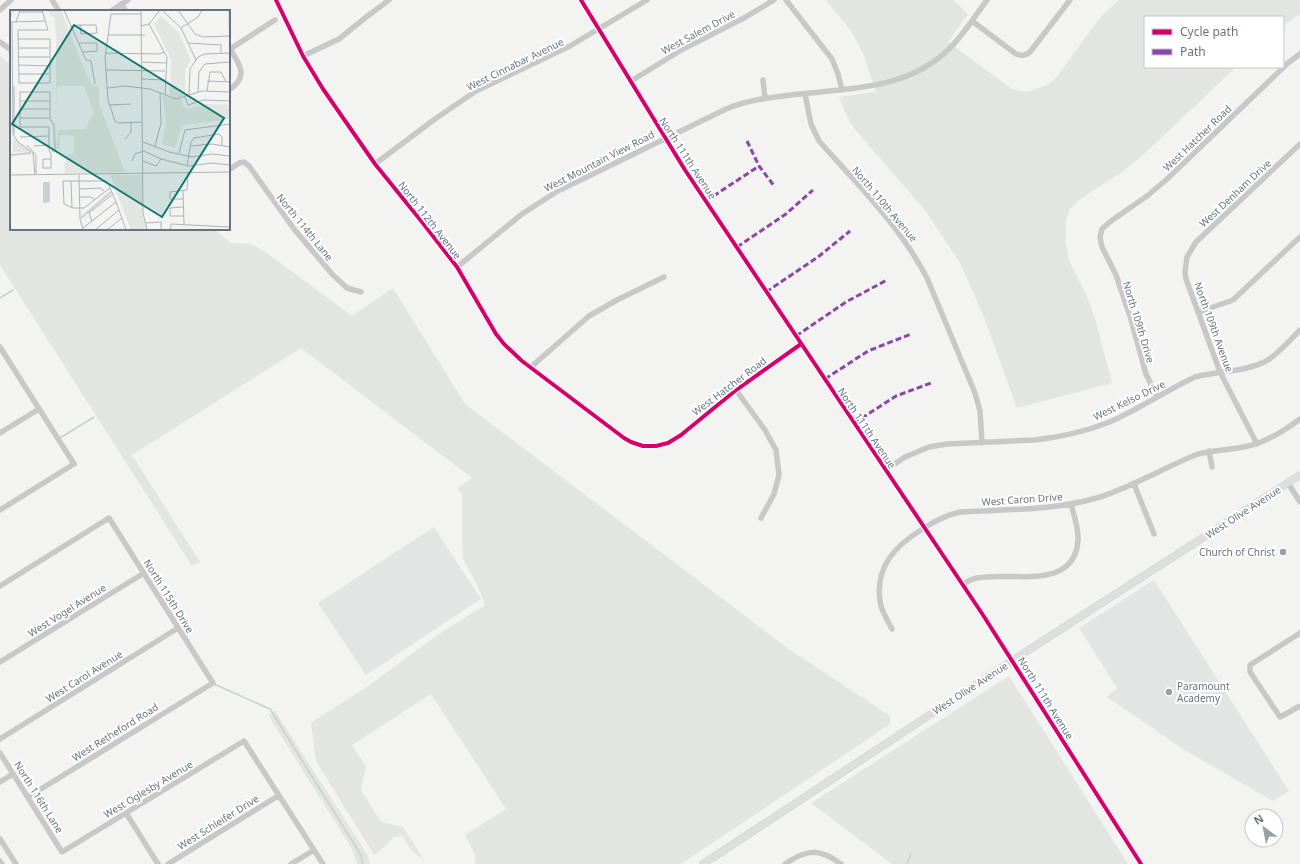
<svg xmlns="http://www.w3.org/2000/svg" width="1300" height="864" font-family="'Noto Sans',sans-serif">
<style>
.built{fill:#e3e5e4}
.green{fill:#e2e5e1}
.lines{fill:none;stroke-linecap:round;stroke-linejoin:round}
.stream{stroke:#c9cfd2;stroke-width:1.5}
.major-casing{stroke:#d0d1d1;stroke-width:8}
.minor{stroke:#c8c8c9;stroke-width:5.5}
.major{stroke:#dddede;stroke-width:7}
.quiet{stroke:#8e44ad;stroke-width:3;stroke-dasharray:6 3;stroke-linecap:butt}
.cycleway-casing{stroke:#fff;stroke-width:6}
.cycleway{stroke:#d6006c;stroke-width:4}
.poi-dot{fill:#98a0a7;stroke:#fff;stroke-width:1.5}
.labels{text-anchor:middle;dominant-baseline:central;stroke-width:4;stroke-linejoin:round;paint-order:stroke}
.street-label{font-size:10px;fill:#67737e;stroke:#fff}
.poi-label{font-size:10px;fill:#67737e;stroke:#fff;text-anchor:end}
.inset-river{fill:none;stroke:#c9cfd2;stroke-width:2}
.inset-road{fill:none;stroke:#aeb4ba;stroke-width:1}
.view{fill:#0f766e;fill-opacity:0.15;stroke:#0f766e;stroke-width:2}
.inset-edge{fill:none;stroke:#67737e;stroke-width:2}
</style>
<rect width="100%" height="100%" fill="#f3f3f2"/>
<path class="built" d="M434 527 481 599 366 675 318 603Z
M1154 580 1289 791 1273 801 1183 749 1107 697 1117 688 1079 628Z"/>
<path class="green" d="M826 0H953L968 14 948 42 1012 89 1026 92 1042 87 1050 83 1056 78 1099 19 1119 0H1300V14L1283 26V17H1145V67H1236L1143 155 1122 172 1079 200 1070 209 1066 220V243L1069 261 1085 292 1094 315 1112 383 1017 408 984 317 960 263 925 210 858 133C849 122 844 110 839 97L876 92 863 53 851 31Z
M0 56 11 65V229H214L231 243 251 244 264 251 352 316 393 288 465 404 786 647 890 716V724L681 864H475V854L465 835 506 809 431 694 352 745 366 767 361 790 381 822 403 827 424 860 412 851 402 836 394 837 382 849 374 855 316 761 311 723 371 684 439 634 485 605 477 584 463 559 462 535V494L457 488 472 478 301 348 132 455 200 562 192 566 0 265Z
M1009 676 1128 864H892L811 803Z
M275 711 367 854 370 864H357L352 849 268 715Z"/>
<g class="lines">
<path class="stream" d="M0 298 13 290
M60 438 94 417
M214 684 270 709 361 855 363 864
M907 864 911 854"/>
<g class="major-casing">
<path id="major" d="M703 864 1004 666 1300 475"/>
</g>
<path class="minor" d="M52 0 59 11
M276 0 303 56 323 89 375 164 422 222 457 267 496 334 504 344 522 361 624 438 631 442 643 446H656L668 443 681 435 736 390 801 344
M581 0 685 170 983 615 1141 864
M786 0 832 59 838 74 842 90
M121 4 126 11
M0 10 11 0
M111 11 128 0
M972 21 1016 54C1022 56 1025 56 1030 52L1070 0
M0 42 11 50
M229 47C239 64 250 76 229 90
M230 49 275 20
M303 56 339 39 365 18 389 0
M763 80 765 98
M631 81 683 49 744 18 774 0
M805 94 811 124 819 141C858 185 900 226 927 278L975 393 980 411 982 443
M375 164 435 119 476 91 570 46 647 0
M229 170 239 163 244 162 249 166 294 229 332 274 347 288 361 292
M457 267 522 214 556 192 726 109C750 99 774 97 800 94 854 88 909 89 950 48 964 34 975 16 987 0
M1199 312 1233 300 1300 237
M0 347 74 464 0 510
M531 367 589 316 617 300 664 277
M736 390 765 430 776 450 779 475 774 494 761 518
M1157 397 1146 374 1130 316 1116 275 1102 247 1100 237 1102 229 1111 221 1147 196 1166 180 1288 63 1300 54
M0 433 39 409
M1257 444 1220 372 1186 279 1185 272 1187 257 1196 242 1300 144
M1209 451 1212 467
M886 470 905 457 929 447 947 444 1035 440C1060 437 1084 432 1107 423 1138 410 1165 391 1195 377 1218 371 1247 372 1268 360 1280 352 1290 340 1300 330
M1288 483 1300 502
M1134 484 1154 534
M963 584C967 582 971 579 977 578 1009 571 1074 592 1078 541 1079 529 1074 515 1071 504
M0 586 109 518 213 683 28 797
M892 629C888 621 881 611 880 601 875 566 896 545 924 528 935 521 946 515 960 512 1007 509 1054 511 1100 497 1134 486 1165 467 1198 454 1215 450 1232 450 1248 446 1267 442 1284 431 1300 419
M1300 633 1250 665V672L1280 717 1300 706
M0 662 144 573
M0 739 178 628
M0 753 62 852 244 741 323 864
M0 782 13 774
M126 813 158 864
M0 839 16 864
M0 861 2 864
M168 864 278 796
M291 864 314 850
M785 864C807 849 819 848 841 864"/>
<use href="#major" class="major"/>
<path class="quiet" d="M747 141 759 166 775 187
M706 201 759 166
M737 247 786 214 813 190
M766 292 818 257 850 231
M796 336 846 302 887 280
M825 379 868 351 911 334
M854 423 896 396 931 383"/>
<g class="cycleway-casing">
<path id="cycleway" d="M276 0 303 56 323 89 375 164 422 222 457 267 496 334 504 344 522 361 624 438 631 442 643 446H656L668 443 681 435 736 390 801 344
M581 0 685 170 983 615 1141 864"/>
</g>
<use href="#cycleway" class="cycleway"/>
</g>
<g class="poi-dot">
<circle cx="1283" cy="552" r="4"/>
<circle cx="1169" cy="692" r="4"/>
</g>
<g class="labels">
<g class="street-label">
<text transform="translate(698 32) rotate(-28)">West Salem Drive</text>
<text transform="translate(515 64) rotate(-26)">West Cinnabar Avenue</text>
<text transform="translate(1197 138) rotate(-44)">West Hatcher Road</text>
<text transform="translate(688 158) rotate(57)">North 111th Avenue</text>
<text transform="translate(599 161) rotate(-27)">West Mountain View Road</text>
<text transform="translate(1235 193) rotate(-43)">West Denham Drive</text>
<text transform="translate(885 204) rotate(50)">North 110th Avenue</text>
<text transform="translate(430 220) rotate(52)">North 112th Avenue</text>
<text transform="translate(305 227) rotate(51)">North 114th Lane</text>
<text transform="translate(1139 322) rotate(73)">North 109th Drive</text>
<text transform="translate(1214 327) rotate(70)">North 109th Avenue</text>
<text transform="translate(729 386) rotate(-37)">West Hatcher Road</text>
<text transform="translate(1129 400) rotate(-26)">West Kelso Drive</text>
<text transform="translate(867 428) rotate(56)">North 111th Avenue</text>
<text transform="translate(1022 499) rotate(-4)">West Caron Drive</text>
<text transform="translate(1243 512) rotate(-33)">West Olive Avenue</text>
<text transform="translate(169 596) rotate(58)">North 115th Drive</text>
<text transform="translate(67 610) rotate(-32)">West Vogel Avenue</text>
<text transform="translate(84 676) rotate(-32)">West Carol Avenue</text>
<text transform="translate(970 688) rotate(-33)">West Olive Avenue</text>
<text transform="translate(1046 698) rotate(58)">North 111th Avenue</text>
<text transform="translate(115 732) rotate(-32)">West Retheford Road</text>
<text transform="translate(148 789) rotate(-31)">West Oglesby Avenue</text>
<text transform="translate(39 797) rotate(58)">North 116th Lane</text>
<text transform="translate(218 822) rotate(-32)">West Schleifer Drive</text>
</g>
<g class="poi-label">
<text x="1275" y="552">Church of Christ</text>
<text x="1177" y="686" text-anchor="start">Paramount<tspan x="1177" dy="12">Academy</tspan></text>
</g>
</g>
<g transform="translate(10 10)">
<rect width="220" height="220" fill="#f3f3f2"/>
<path d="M0 0H5L0 10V152ZM38 0H43L44 4V0H51L74 59 82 76H89V94L115 162 55 163 54 155 58 144H64V126L51 125 49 131 51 144 50 139H46L48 120 77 119 78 112 84 103 74 76H47L46 93V23L44 6 41 7ZM151 6 169 23 181 50 175 61V86L170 87 174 97 179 99 197 94 220 95V109L172 115 165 138 152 134 156 114 153 88 154 86 158 88 160 83 161 49 144 14ZM3 127 7 132 22 142H3ZM100 165H132V202L136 220H121Z" fill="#e2e5e1"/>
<path d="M33 172H40V192L33 193Z" fill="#c9cfd2"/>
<path class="inset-river" d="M40 109 44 115 45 139 42 142M1 145 21 143M71 208 101 182"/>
<path class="inset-road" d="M54 0 76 50 81 51 85 74M131 0 133 203 137 220M152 0 171 18 186 50M168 0 185 24 193 27 220 26M219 0 220 56M9 2H33M131 4H101L95 48 98 90 105 111 109 113 132 112M6 12 10 0M139 14 157 47 155 85M131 16 139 14 150 0M60 17 67 15H86L87 23 71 24 70 15M171 18 188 7 192 0M98 25H135M8 29H40V73H9L8 20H38L32 0M69 33H87V41L73 42M178 33 211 35V43M8 38H39M95 43 149 44 155 42M9 47H39M131 52 156 53M9 55 39 56M96 60 155 61M9 64H39M131 69 155 70M197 71 220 72M4 76V124M98 78 115 76 140 79 166 89 192 81 220 82M197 81 200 62H211L216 72M188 82 189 62 195 54 219 52M179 84 180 59 188 47 195 44 220 43M175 87 178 95 193 90 220 91M10 91H40M99 95 121 94M10 99H40M10 108H40V82H10V117H39V139L41 145V158H33V149H41M10 127 39 126M115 129 121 122V112M133 132 159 142 182 147 202 144 220 146M17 135 26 145V165M24 136 39 135M145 136 151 113 150 83M180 136 202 134 220 137M169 143 175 120 220 114M122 151 125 144 134 141 151 149 179 156 202 153 220 155M133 151 146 156 151 149M177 156 181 132 184 128 209 124 212 127V136M0 165 220 162M25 165 23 143 8 132 3 124 2 12 36 11M69 165 70 209 73 220M61 171 62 198M100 178 74 198H63L54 194 53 171H96L98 173 100 178 106 192 109 200 116 220M70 179 90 178 94 181M173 181 174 214M70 187H81L85 190M173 189H160V182L177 180 178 162M173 197 160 198V206H173M82 211 79 203 103 184M135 213 151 212V220M73 218 106 192M85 220 109 200M97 220 112 208M160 220 161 214 220 217"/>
<path class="view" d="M64 15 214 108 152 207 2 114Z"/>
<rect width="220" height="220" class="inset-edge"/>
</g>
<rect x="1144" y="16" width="140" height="52" fill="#ffffff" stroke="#c2c7cb"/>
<rect x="1152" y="29" width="20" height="6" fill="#d6006c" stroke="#c2c7cb"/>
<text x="1180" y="36" font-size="12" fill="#67737e">Cycle path</text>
<rect x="1152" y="49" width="20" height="6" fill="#8e44ad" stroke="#c2c7cb"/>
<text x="1180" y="56" font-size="12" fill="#67737e">Path</text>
<g transform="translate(1264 828) rotate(328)"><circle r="19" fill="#ffffff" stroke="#c2c7cb"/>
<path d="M0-3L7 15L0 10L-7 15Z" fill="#98a0a7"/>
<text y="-6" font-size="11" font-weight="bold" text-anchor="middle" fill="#67737e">N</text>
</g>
</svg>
